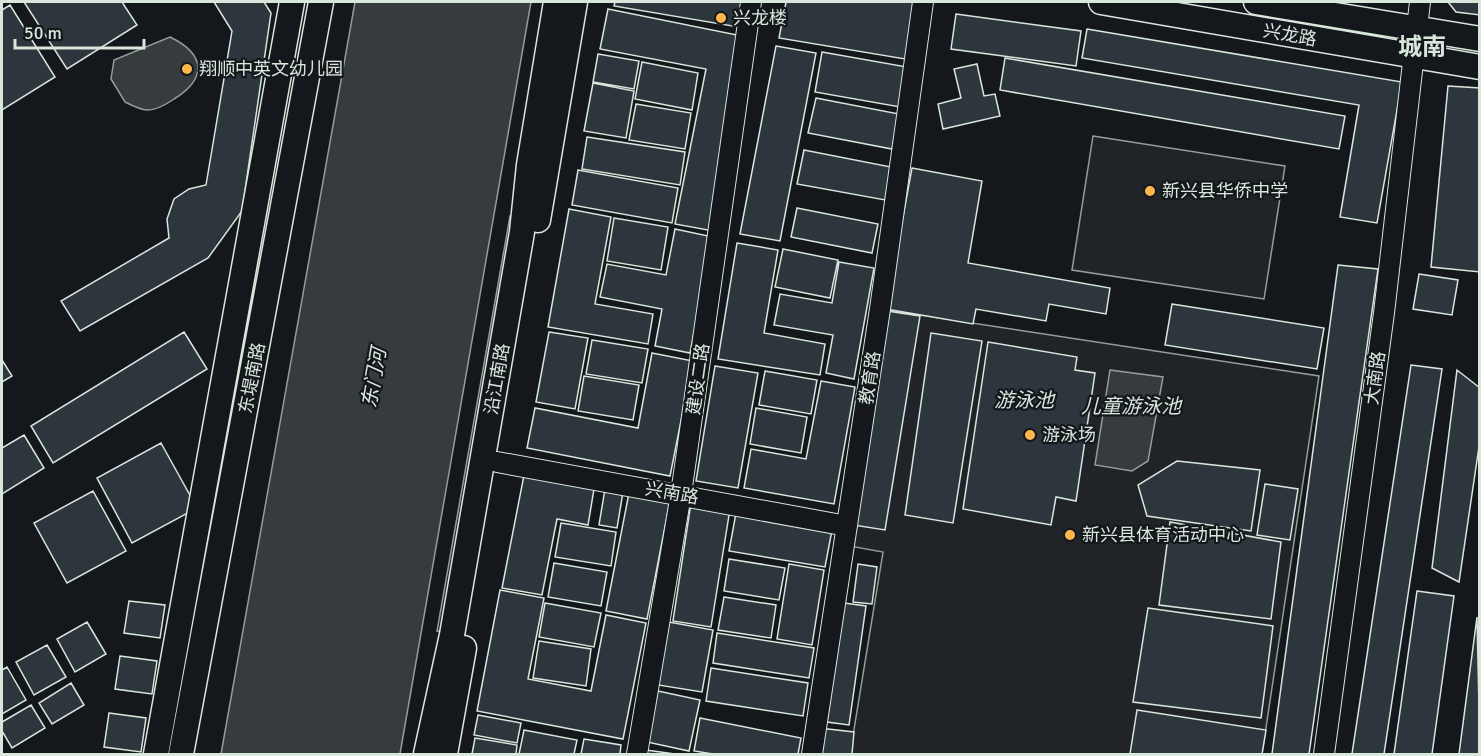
<svg xmlns="http://www.w3.org/2000/svg" width="1481" height="756" font-family="Signika,'Noto Sans SC',sans-serif">
<style>
.green{fill:#202428;stroke:#939e99;stroke-width:1.5}
.parking{fill:#24282b;stroke:#939e99;stroke-width:1.5}
.water{fill:#363b3e;stroke:#939e99;stroke-width:1.5}
.building{fill:#2c363c;stroke:#d8e6dc;stroke-width:1.5}
.lines{fill:none;stroke-linecap:round;stroke-linejoin:round}
.minor-casing{stroke:#d8e6dc;stroke-width:22}
.major-casing{stroke:#d8e6dc;stroke-width:27}
.minor{stroke:#14181c;stroke-width:20}
.major{stroke:#14181c;stroke-width:24}
.poi-dot{fill:#ffb74d;stroke:#14181c;stroke-width:2}
.labels{text-anchor:middle;dominant-baseline:central;stroke-width:4.5;stroke-linejoin:round;paint-order:stroke}
.poi-label{font-size:18px;fill:#d8e6dc;stroke:#14181c;text-anchor:start}
.street-label{font-size:18px;fill:#d8e6dc;stroke:#14181c}
.water-label{font-size:20px;font-style:italic;fill:#d8e6dc;stroke:#14181c}
.district-label{font-size:24px;font-weight:bold;fill:#d8e6dc;stroke:#14181c}
</style>
<rect width="100%" height="100%" fill="#14181c"/>
<path class="green" d="M1093 136 1285 166 1264 299 1072 270Z
M880 309 1319 376 1262 754H850L883 552 844 545Z"/>
<path class="parking" d="M510 216 517 217 445 632 437 631Z"/>
<path class="water" d="M355 2H531L400 754H221Z
M170 37C205 54 208 78 174 99 167 104 156 110 147 110 141 110 131 105 125 102L111 79 114 60Z
M1110 370 1163 377 1148 461 1132 471 1095 465Z"/>
<path class="building" d="M24 2H122L137 25 67 69Z
M214 2H264L271 13 242 211 208 258 80 331 61 301 169 238 167 219 174 199 189 189 206 185 232 31Z
M615 2H760L756 30 614 6Z
M786 2H921L911 60 779 38Z
M1448 2H1480V15L1456 12Z
M10 5 55 77 2 110V10Z
M608 9 752 38 713 231 675 224 706 69 600 49Z
M956 14 1081 31 1076 66 951 49Z
M1087 29 1402 82 1377 223 1340 217 1359 105 1082 58Z
M776 46 816 53 780 241 740 234Z
M822 52 907 67 900 107 815 92Z
M598 54 639 61 634 89 593 82Z
M1005 58 1345 116 1339 149 1000 90Z
M642 62 698 73 692 110 635 99Z
M977 64 984 96 995 94 1000 116 943 129 938 104 961 98 954 69Z
M593 83 634 91 626 138 584 131Z
M1448 86 1480 88V272L1431 267Z
M816 98 899 114 892 149 808 133Z
M636 104 691 113 685 149 629 140Z
M587 137 685 152 680 185 582 169Z
M804 150 891 167 885 200 797 184Z
M912 168 982 181 968 263 1110 288 1106 314 1049 304 1046 321 976 309 973 324 886 309Z
M578 170 678 188 672 223 572 205Z
M797 208 878 224 872 253 791 237Z
M569 209 611 217 595 304 653 314 648 344 548 327Z
M614 218 668 227 661 270 607 261Z
M675 229 713 237 690 353 655 346 662 309 600 297 607 264 666 275Z
M737 243 778 250 764 333 825 344 820 375 718 359Z
M783 249 838 260 830 298 775 287Z
M839 262 874 268 854 379 826 373 833 335 774 325 780 294 832 303Z
M1338 265 1378 269 1309 754H1272Z
M1419 274 1458 280 1452 315 1413 309Z
M1172 304 1324 328 1317 369 1165 345Z
M887 311 920 316 885 530 853 525Z
M184 332 207 369 53 463 31 426Z
M549 332 588 338 575 409 536 402Z
M931 333 982 341 953 523 905 515Z
M592 340 648 349 642 383 586 374Z
M988 342 1077 357 1075 370 1095 373 1076 501 1056 497 1051 525 963 509Z
M652 353 693 361 670 476 527 448 535 408 638 428Z
M2 360 12 376 2 382Z
M1411 365 1442 369 1384 754H1352Z
M715 366 758 373 738 488 696 481Z
M1457 370 1480 388V440L1459 582 1432 568Z
M765 371 817 380 811 414 759 405Z
M584 376 639 385 633 420 578 411Z
M821 381 855 387 834 504 744 488 751 449 806 459Z
M756 408 807 417 801 453 750 444Z
M24 435 44 468 2 494V448Z
M161 443 197 508 132 543 97 478Z
M1177 461 1260 470 1251 531 1147 516 1138 485Z
M525 470 595 483 588 525 557 519 542 595 502 588Z
M1265 484 1298 489 1290 540 1257 535Z
M605 489 623 492 617 528 599 525Z
M93 491 126 551 67 583 34 523Z
M629 493 670 501 647 619 606 611Z
M691 503 730 509 711 627 673 621Z
M736 513 832 530 825 567 729 551Z
M1170 522 1281 542 1271 619 1159 605Z
M561 523 616 532 611 566 555 557Z
M729 559 785 568 779 600 724 591Z
M554 563 607 572 601 606 548 597Z
M789 564 824 570 812 645 777 639Z
M858 564 877 567 872 604 853 602Z
M500 590 544 598 528 679 591 691 606 615 646 623 623 739 477 711Z
M1417 591 1454 596 1432 754H1394Z
M724 597 776 605 771 638 718 630Z
M129 601 165 605 160 638 124 633Z
M545 603 601 613 594 647 539 637Z
M844 603 866 606 849 725 827 722Z
M1148 608 1273 626 1261 718 1133 702Z
M1477 617 1480 754H1459Z
M87 622 106 654 75 672 57 639Z
M669 622 713 630 702 692 658 685Z
M717 633 814 648 809 678 713 663Z
M539 641 591 649 586 686 533 678Z
M47 645 66 677 34 695 16 662Z
M120 656 157 661 152 694 115 689Z
M7 667 26 700 2 714V670Z
M711 668 808 683 803 716 706 701Z
M71 683 84 705 52 724 39 703Z
M658 691 700 700 689 751 647 742Z
M31 705 45 728 12 748 2 731V722Z
M1137 710 1266 730 1262 754H1130Z
M109 713 146 718 141 752 104 747Z
M478 715 521 723 517 743 474 735Z
M700 718 801 738 798 754H713L694 751Z
M819 728 854 732 852 754H815Z
M524 730 577 740 574 754H519Z
M475 738 517 745 516 754H472Z
M584 739 621 745 620 754H581Z
M646 750 675 754H646Z"/>
<g class="lines">
<g class="minor-casing">
<path id="minor" d="M497 462 847 526
M637 754 681 494 751 2
M812 754 880 309 923 2
M1324 754 1384 313 1420 2"/>
</g>
<g class="major-casing">
<path id="major" d="M1101 2 1480 67
M1256 2 1480 39
M538 220 575 2
M156 754 292 2
M181 754 321 2
M426 754 452 635 522 232 529 165 556 2
M445 754 464 648"/>
</g>
<use href="#minor" class="minor"/>
<use href="#major" class="major"/>
</g>
<g class="poi-dot">
<circle cx="721" cy="18" r="6"/>
<circle cx="187" cy="69" r="6"/>
<circle cx="1150" cy="191" r="6"/>
<circle cx="1030" cy="435" r="6"/>
<circle cx="1070" cy="535" r="6"/>
</g>
<g class="labels">
<g class="poi-label">
<text x="733" y="18">兴龙楼</text>
<text x="199" y="69">翔顺中英文幼儿园</text>
<text x="1162" y="191">新兴县华侨中学</text>
<text x="1042" y="435">游泳场</text>
<text x="1082" y="535">新兴县体育活动中心</text>
</g>
<g class="street-label">
<text transform="translate(1290 35) rotate(10)">兴龙路</text>
<text transform="translate(252 378) rotate(-79)">东堤南路</text>
<text transform="translate(870 378) rotate(-81)">教育路</text>
<text transform="translate(1375 378) rotate(-82)">大南路</text>
<text transform="translate(497 379) rotate(-80)">沿江南路</text>
<text transform="translate(698 379) rotate(-82)">建设二路</text>
<text transform="translate(672 493) rotate(10)">兴南路</text>
</g>
<g class="water-label">
<text transform="translate(374 378) rotate(-80)">东门河</text>
<text x="1024" y="400">游泳池</text>
<text x="1131" y="406">儿童游泳池</text>
</g>
<g class="district-label">
<text x="1422" y="47">城南</text>
</g>
</g>
<rect width="1481" height="756" fill="none" stroke="#d8e6dc" stroke-width="6"/>
<path d="M15 39v9h129v-9" fill="none" stroke="#d8e6dc" stroke-width="3"/>
<text x="24" y="39" font-size="18" fill="#d8e6dc" stroke="#14181c" stroke-width="4.5" paint-order="stroke">50 m</text>
</svg>
